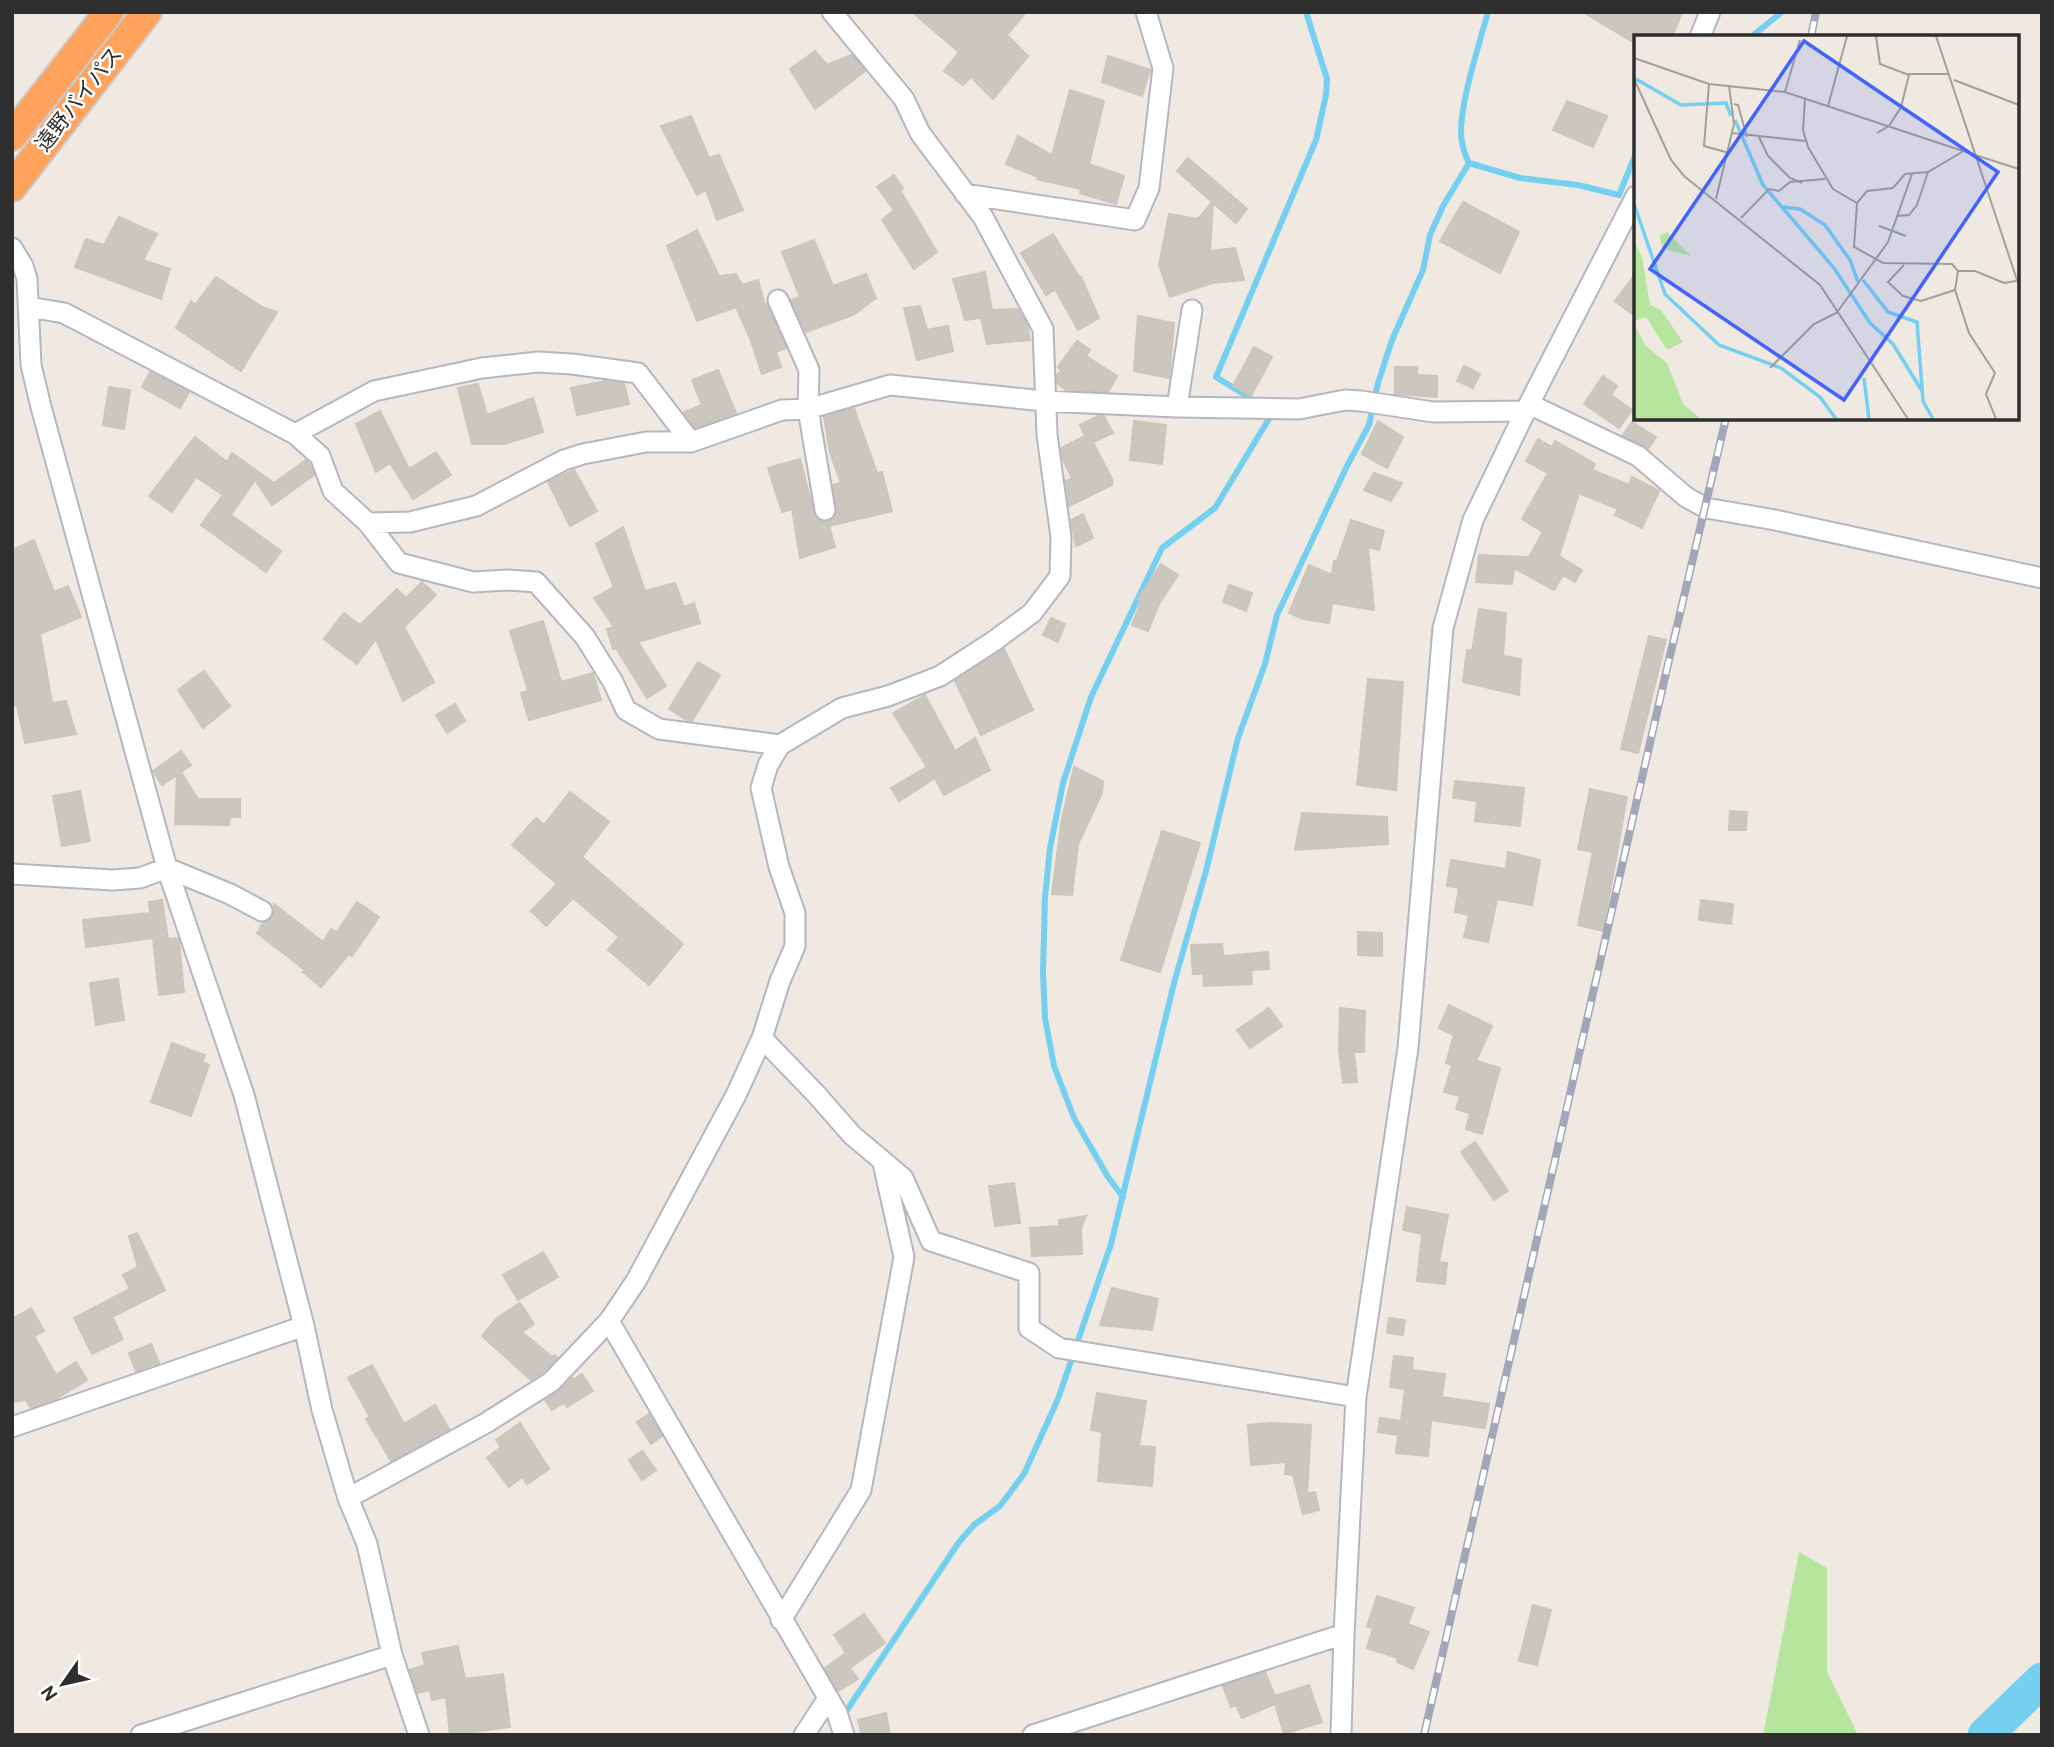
<svg xmlns="http://www.w3.org/2000/svg" width="2054" height="1747" font-family="Overpass,'Noto Sans JP',sans-serif">
<style>
.green{fill:#b6e59e}
.lines{fill:none;stroke-linecap:round;stroke-linejoin:round}
.stream{stroke:#75cff0;stroke-width:6}
.river{stroke:#75cff0;stroke-width:35}
.building{fill:#cbc7bf;stroke:#cbc5ba;stroke-width:2}
.minor-casing{stroke:#b4b7c1;stroke-width:23}
.highway-casing{stroke:#c9c9c9;stroke-width:32}
.minor{stroke:#fff;stroke-width:19}
.highway{stroke:#ffa35c;stroke-width:28}
.rail-casing{stroke:#a3a6b8;stroke-width:8}
.rail{stroke:#fff;stroke-width:5;stroke-dasharray:16;stroke-linecap:butt}
.labels{text-anchor:middle;dominant-baseline:central;stroke-width:5;stroke-linejoin:round;paint-order:stroke}
.street-label{font-size:21px;fill:#2e2e2e;stroke:#fff}
.inset-river{fill:none;stroke:#75cff0;stroke-width:3.5}
.inset-road{fill:none;stroke:#a29e99;stroke-width:2}
.view{fill:#4264fb;fill-opacity:0.15;stroke:#4264fb;stroke-width:3.5}
.inset-edge{fill:none;stroke:#2e2e2e;stroke-width:3.5}
</style>
<rect width="100%" height="100%" fill="#efe9e1"/>
<path class="green" d="M1799 1552 1827 1568V1672L1858 1735H1763Z"/>
<g class="lines">
<path class="stream" d="M1751 37 1782 12
M1469 163 1520 178 1578 185 1619 195 1636 153
M1258 403 1216 377 1316 140 1326 95 1327 79 1306 12
M1123 1197 1108 1177 1074 1118 1054 1066 1045 1018 1043 972 1045 897 1050 848 1063 783 1091 697 1162 548 1215 508 1273 412
M843 1716 959 1542 974 1525 1000 1506 1024 1474 1058 1399 1111 1244 1174 983 1206 871 1238 738 1265 664 1277 615 1347 466 1369 425 1378 383 1392 340 1423 270 1430 235 1443 206 1469 163C1466 157 1463 149 1462 142 1456 114 1480 42 1488 12"/>
<path class="river" d="M1985 1735 2042 1680"/>
</g>
<path class="building" d="M912 12H1026L1007 35 1028 56 993 99 971 77 963 85 944 71 959 52Z
M1583 12H1671L1681 15 1672 37H1636V44Z
M815 51 827 65 852 55 865 71 815 109 790 69Z
M1108 56 1150 70 1142 96 1102 82Z
M1070 90 1104 101 1089 164 1124 176 1116 204 1080 193 1081 189 1037 179 1038 177 1006 164 1018 136 1052 155Z
M1567 101 1607 116 1593 147 1553 130Z
M691 116 709 158 719 155 743 210 717 220 706 190 697 195 661 126Z
M1188 158 1247 209 1236 223 1213 203 1210 251 1235 248 1244 280 1212 283 1170 297 1159 265 1169 214 1198 219 1212 202 1177 171Z
M894 175 903 188 900 190 937 252 914 269 882 220 894 210 877 187Z
M1463 202 1519 232 1500 273 1440 241Z
M119 217 157 234 143 260 170 269 161 299 75 267 86 239 104 245Z
M697 230 719 276 736 274 742 285 758 280 765 305 767 304 786 348 776 352 781 367 762 374 750 338 736 307 697 321 667 246Z
M1053 234 1080 278 1081 277 1099 318 1078 330 1055 289 1046 295 1021 253Z
M814 240 833 286 866 274 876 298 853 315 806 332 791 300 800 297 782 252Z
M985 272 992 310 1018 309 1027 325 1030 340 987 344 981 318 965 320 953 279Z
M1636 273V317L1615 301Z
M216 277 262 307 277 312 241 371 176 328 191 301 195 305Z
M920 306 927 330 948 326 953 351 917 360 904 308Z
M1138 316 1174 323 1169 378 1134 371Z
M1077 341 1090 350 1086 356 1117 376 1108 392 1066 390 1057 383V375L1061 370 1058 367Z
M1254 347 1272 357 1251 396 1233 386Z
M1464 366 1480 374 1473 388 1457 381Z
M1395 367H1417V375L1437 376V397L1395 394Z
M718 370 736 413 695 428 684 412 702 405 692 380Z
M150 372 189 392 180 408 142 387Z
M1603 376 1617 386 1611 395 1632 410 1619 428 1584 404Z
M605 381 624 383 629 404 577 415 571 388Z
M478 384 487 415 533 398 543 432 504 444H472L458 388Z
M109 387 130 390 124 429 103 425Z
M854 408 877 473 882 472 892 511 829 526 835 547 800 558 792 509 782 512 768 468 800 459 815 517 821 522 832 520 837 509 833 485 841 483 830 453 824 417Z
M380 411 409 469 436 452 451 475 413 499 390 463 376 472 356 424Z
M1098 416H1104L1113 433 1093 442 1112 479V485L1069 506 1066 481 1072 478 1063 460 1061 448 1085 436 1080 425Z
M1134 421 1166 425 1162 464 1130 460Z
M1378 421 1403 437 1387 468 1362 454Z
M1632 422 1656 437 1648 449 1623 435Z
M195 437 227 462 232 453 274 483 306 460 312 468 314 475 272 505 255 480 231 515 281 551 266 572 201 525 223 495 196 477 172 512 149 496Z
M1538 439 1552 447 1555 441 1595 464 1592 470 1629 485 1632 477 1659 491 1642 528 1615 515 1618 509 1579 493 1559 556 1582 570 1575 582 1563 575 1554 590 1514 568 1512 584 1476 582 1479 555 1529 557 1543 532 1522 519 1548 473 1526 461Z
M574 470 597 511 570 526 548 482Z
M1374 473 1402 483 1391 501 1364 490Z
M1083 514 1093 538 1076 546 1071 520Z
M1351 520 1384 531 1379 550 1368 547 1374 610 1332 603 1329 623 1303 619 1289 613 1309 565 1332 575 1334 561H1337Z
M623 527 645 591 675 583 684 607 694 603 700 623 638 642 666 686 647 698 616 648 613 649 607 629 614 627 594 598 614 587 596 544Z
M34 540 54 592 68 586 81 617 40 634 52 703 66 701 76 734 25 743 17 705 12 706V550Z
M1161 564 1178 575 1159 604 1148 631 1132 625 1141 601 1138 599Z
M422 582 436 595 404 627 434 682 403 701 376 639 357 664 324 639 344 613 360 625 397 589 406 598Z
M1229 585 1252 593 1246 611 1223 602Z
M1479 609 1506 613 1503 656 1521 659 1519 695 1463 682 1467 650 1472 651Z
M1051 618 1065 624 1058 642 1043 635Z
M543 621 561 682 593 673 601 700 529 720 521 693 528 691 510 631Z
M1649 636 1666 640 1638 753 1621 749Z
M1004 649 1033 710 981 735 955 681Z
M698 662 720 675 692 721 687 720 669 709Z
M204 671 230 706 203 728 178 690Z
M1368 679 1403 682 1396 790 1357 785Z
M925 695 955 751 975 738 990 770 944 795 935 778 899 801 891 788 927 767 893 713Z
M455 704 465 721 447 733 436 715Z
M181 751 191 765 181 772 198 799H240V817H230L229 825 175 824 177 775 162 785 153 771Z
M1074 767 1103 781 1102 793 1078 844 1072 895 1052 894 1061 824Z
M1455 781 1524 788 1520 826 1475 821 1477 801 1453 798Z
M1590 789 1627 797 1603 931 1578 925 1593 852 1578 849Z
M80 791 90 841 62 846 53 796Z
M570 792 609 822 582 857 683 944 649 985 608 950 619 937 573 898 546 926 531 911 557 884 512 845 536 818 544 825Z
M1730 811 1747 812 1746 830H1729Z
M1302 813 1387 817 1388 844 1295 850Z
M1162 831 1200 843 1160 972 1121 960Z
M1508 852 1540 860 1532 905 1497 899 1488 942 1464 937 1469 915 1455 912 1459 888 1447 886 1451 860 1506 869Z
M162 900 168 939 178 938 179 942 184 992 159 995 153 938 86 947 83 920 150 913 149 902Z
M1701 900 1733 904 1731 924 1699 920Z
M357 902 379 917 352 956 349 954 321 987 303 972 305 970 257 933 263 923 272 917 274 904 323 942 331 929 337 932Z
M1358 932 1382 933V956L1358 955Z
M1222 944 1223 956 1268 952 1269 969 1251 970 1252 984 1204 986 1203 974H1193L1191 945Z
M118 979 124 1020 96 1025 90 983Z
M1449 1005 1492 1026 1476 1061 1500 1068 1482 1134 1466 1129 1470 1113 1456 1109 1460 1096 1444 1092 1452 1065 1446 1063 1454 1035 1439 1028Z
M1269 1008 1282 1026 1250 1048 1237 1030Z
M1340 1008 1365 1011 1364 1052H1354L1357 1082 1343 1083 1339 1049Z
M172 1043 205 1055 202 1062 209 1065 191 1116 151 1102Z
M1475 1142 1508 1191 1494 1200 1461 1152Z
M1014 1183 1020 1223 995 1226 989 1186Z
M1407 1207 1448 1215 1439 1262 1447 1263 1445 1284 1417 1281 1422 1234 1403 1230Z
M1086 1216 1081 1228 1082 1254 1032 1256 1030 1228 1059 1226V1220Z
M137 1233 165 1290 112 1317 123 1339 92 1354 74 1318 130 1289 123 1275 138 1267 129 1236Z
M543 1252 558 1277 518 1300 503 1275Z
M1112 1288 1158 1299 1152 1330 1100 1325Z
M520 1303 534 1324 522 1332 552 1357 555 1355 557 1358 543 1372 531 1380 482 1336 497 1318Z
M31 1308 44 1331 34 1336 56 1375 76 1362 87 1380 56 1399 31 1408 26 1400 12 1402V1319Z
M1389 1318 1405 1320 1403 1335 1387 1333Z
M151 1344 159 1363 136 1371 129 1353Z
M1394 1356 1413 1358 1412 1370 1445 1374 1442 1397 1489 1404 1485 1428 1431 1420 1428 1456 1396 1453 1398 1435 1378 1432 1380 1418 1401 1421 1405 1389 1390 1387Z
M372 1365 404 1424 435 1405 449 1429 391 1461 366 1419 370 1417 348 1378Z
M582 1374 593 1391 567 1407 564 1403 552 1410 545 1400 560 1391 572 1378 573 1380Z
M1097 1393 1146 1401 1139 1446 1155 1447 1152 1486 1098 1481 1102 1432 1091 1430Z
M649 1414 662 1436 651 1444 637 1422Z
M520 1423 549 1469 527 1484 522 1477 509 1487 487 1458 501 1447 496 1440Z
M1271 1423 1311 1425 1307 1494 1315 1492 1319 1510 1303 1514 1293 1475 1285 1474 1286 1462 1251 1465 1248 1425Z
M642 1451 656 1470 642 1480 629 1460Z
M1377 1596 1414 1608 1408 1624 1429 1632 1413 1669 1397 1662 1398 1658 1367 1648 1373 1628 1367 1627Z
M1533 1605 1551 1610 1537 1665 1519 1661Z
M864 1614 885 1643 850 1668 858 1679 838 1691 825 1668 846 1653 834 1635Z
M458 1646 465 1679 503 1674 510 1727 450 1735 446 1697 432 1700 430 1690 418 1693 410 1670 425 1665 422 1653Z
M1265 1672 1275 1696 1309 1685 1322 1722 1284 1734 1275 1704 1242 1718 1236 1705 1231 1707 1223 1686Z
M886 1713 890 1735H862L858 1720Z"/>
<g class="lines">
<g class="minor-casing">
<path id="minor" d="M1700 37 1710 12
M965 194 1135 220 1149 188 1163 68 1146 12
M12 248 23 266 27 279 31 365 41 407 167 868 244 1095 304 1326 322 1410 348 1498 367 1544 392 1655 419 1735
M778 300 809 370 808 409 825 510
M29 307 64 313 295 434 320 456 333 491 368 523 399 563 473 582 507 580 536 582 585 637 613 682 626 710 659 729 780 745
M1529 404 1638 456 1686 497 1706 508 1775 520 2042 578
M1177 407 1192 310
M295 434 374 391 482 368 538 362 572 364 638 373 691 442
M368 523 410 522 476 506 564 460 583 454 646 442H691L782 410 808 409 890 385 1044 401 1177 407 1299 409 1345 400 1361 401 1433 412 1526 411
M12 874 113 880 140 878 167 868 230 894 262 911
M762 1038 816 1094 852 1135 903 1178 931 1241 1029 1273V1328L1059 1348 1356 1397
M609 1321 837 1713 844 1735
M12 1427 304 1326
M348 1498 486 1423 551 1382 609 1321 636 1281 736 1095 762 1038 780 981 795 946V913L779 867 761 788 768 765 780 745 842 708 888 696 940 676 994 641 1032 613 1060 576 1061 537 1047 435 1043 329 983 217 920 133 904 99 832 12
M781 1620 861 1490 904 1257 883 1163
M141 1735 392 1655
M804 1735 827 1700
M1033 1735 1344 1634
M1341 1735 1344 1634 1356 1397 1408 1048 1443 628 1473 520 1529 404 1636 196"/>
</g>
<g class="highway-casing">
<path id="highway" d="M12 136 109 12
M12 187 147 12"/>
</g>
<use href="#minor" class="minor"/>
<use href="#highway" class="highway"/>
<g class="rail-casing">
<path id="rail" d="M1811 37 1816 12
M1424 1735 1665 677 1726 418"/>
</g>
<use href="#rail" class="rail"/>
</g>
<g class="labels">
<g class="street-label">
<text transform="translate(80 100) rotate(-52)">遠野バイパス</text>
</g>
</g>
<g transform="translate(1634 35)">
<rect width="385" height="385" fill="#efe9e1"/>
<path d="M33 197 57 221 28 213 26 201ZM0 205 8 222 16 270 27 275 49 307 33 315 12 282 0 286ZM0 289 12 311 33 328 49 369 67 384H0Z" fill="#b6e59e"/>
<path class="inset-river" d="M2 44 47 70 92 68 97 81M101 85 129 150 200 233 236 288 259 309 288 356M0 169 31 259 85 310 147 333 186 362 202 384M148 172 166 174 191 190 216 225 224 247M229 245 254 277 283 287 289 366 299 384M230 343 235 384"/>
<path class="inset-road" d="M242 1 246 29 275 40 267 72 255 91 243 98M302 1 385 251M0 23 75 49 151 57 341 120M274 39H314M0 44 37 125 50 141 186 250 274 384M320 45 385 70M75 49 70 111 95 118M151 57 166 5M171 63 169 95 174 112 199 154 223 168M100 69 104 70 113 102M194 71 213 1M98 98 171 106M125 102 134 121 156 143 168 148M328 117 294 137 271 139 259 153 233 156 223 168 220 212 249 228 318 229 324 236H341L370 248 382 246M341 120 385 134M82 164 100 89 95 51M263 181 275 180 283 170 294 137M107 183 135 154 145 156 156 147 191 144M245 191 272 201M270 230 254 247 269 261 287 266 321 255M324 236 321 255 335 298 361 338 352 359 362 384M204 276 254 207 278 139M136 333 180 289 204 277"/>
<path class="view" d="M170 6 364 137 210 365 16 234Z"/>
<rect width="385" height="385" class="inset-edge"/>
</g>
<rect width="2054" height="1747" fill="none" stroke="#2e2e2e" stroke-width="28"/>
<g transform="translate(63 1684) rotate(236)" stroke="#ffffff" stroke-width="5" paint-order="stroke">
<path d="M0-5L12 26L0 18L-12 26Z" fill="#2e2e2e"/>
<text y="-10" font-size="19" font-weight="bold" text-anchor="middle" fill="#2e2e2e">N</text>
</g>
</svg>
